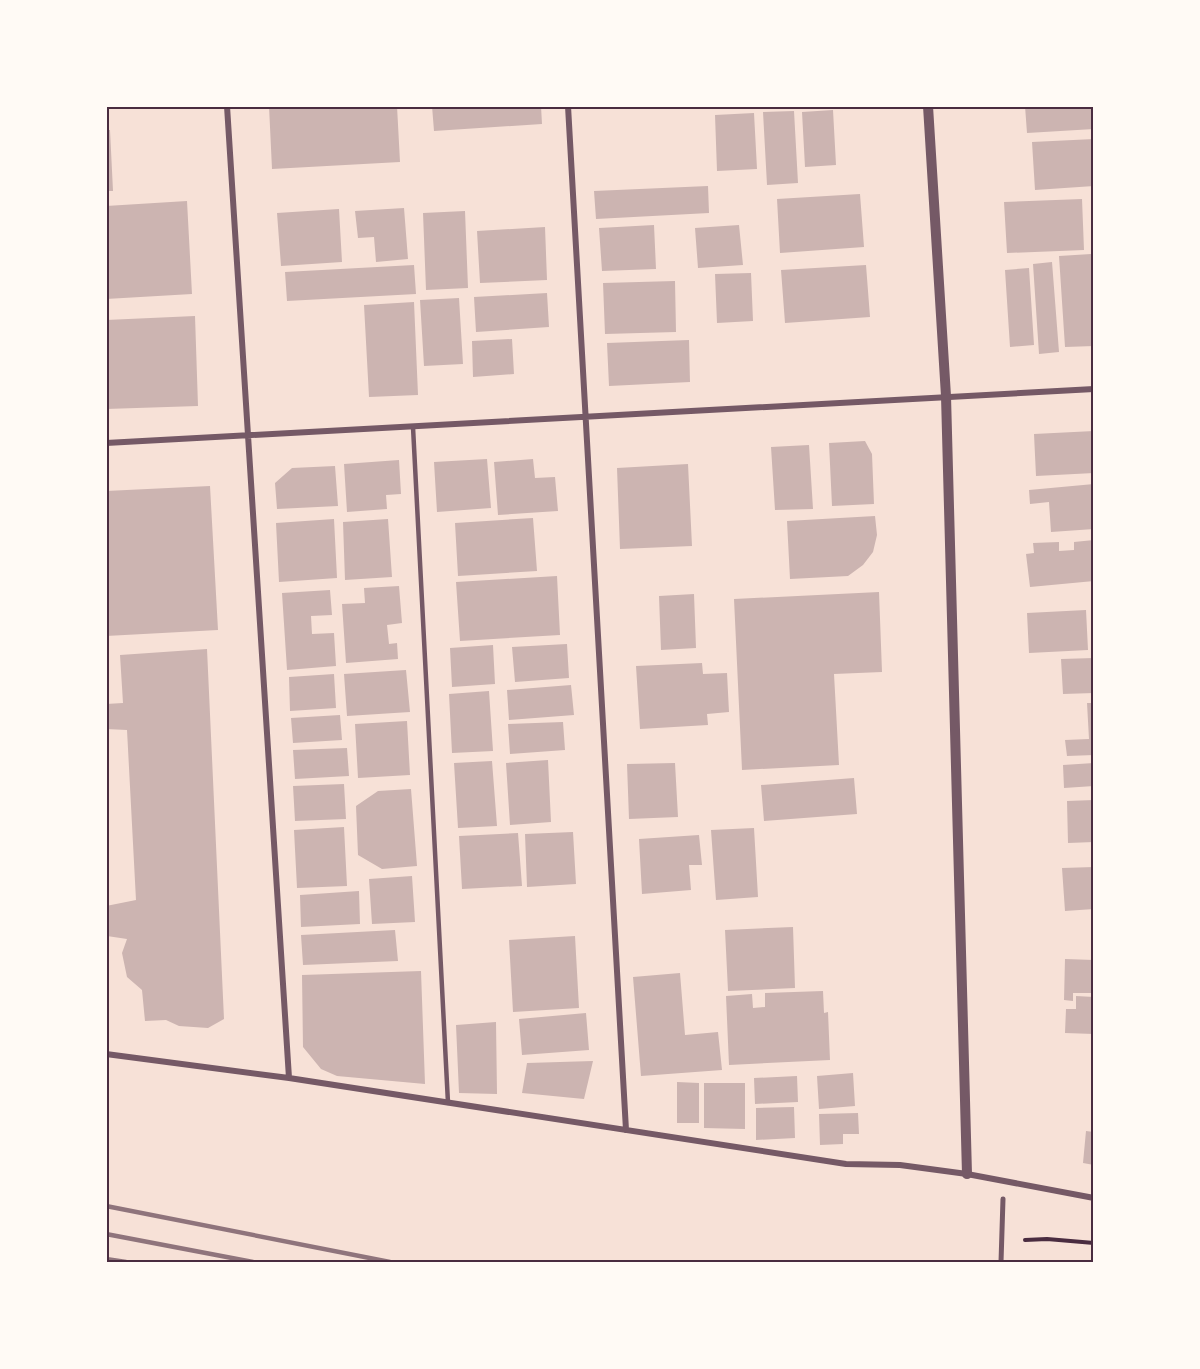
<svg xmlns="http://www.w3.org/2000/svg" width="1200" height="1369" font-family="Rubik,sans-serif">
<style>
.building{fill:#ccb4b1}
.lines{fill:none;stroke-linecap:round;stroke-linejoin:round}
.path{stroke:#4a2c40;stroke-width:4}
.service{stroke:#755966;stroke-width:4.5}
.pedestrian{stroke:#755966;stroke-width:5}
.minor{stroke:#755966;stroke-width:6}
.tertiary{stroke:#755966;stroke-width:10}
.rail{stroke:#8f747c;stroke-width:4.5}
.neatline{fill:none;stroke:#4a2c40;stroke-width:2}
</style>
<rect width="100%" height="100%" fill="#f7e1d7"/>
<path class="building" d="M269 106H397L400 162 272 169Z
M432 106H541L542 124 434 131Z
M1025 106H1094V129L1027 133Z
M833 110 836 165 805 167 802 112Z
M794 111 798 183 767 185 763 112Z
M754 113 757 169 717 171 715 115Z
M106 130H110L113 191H106Z
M1094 139V186L1035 190 1032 142Z
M708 186 709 213 596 219 594 191Z
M860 194 864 247 780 253 777 199Z
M1082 199 1084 250 1007 253 1004 202Z
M187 201 192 294 106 299V206Z
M404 208 408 259 376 262 374 237 358 238 355 211Z
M339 209 342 262 281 266 277 213Z
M465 211 468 288 426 290 423 213Z
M654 225 656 269 602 271 599 228Z
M739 225 743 265 698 268 695 228Z
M545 227 547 280 480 283 477 231Z
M1091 254 1094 346 1065 347 1059 256Z
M1052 262 1059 352 1039 354 1033 264Z
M414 265 416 294 287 301 285 272Z
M866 265 870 317 785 323 781 270Z
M1029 268 1034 345 1010 347 1005 270Z
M751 273 753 321 717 323 715 274Z
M675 281 676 332 605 334 603 283Z
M547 293 549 327 476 332 474 297Z
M459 298 463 364 424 366 420 300Z
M414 302 418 395 369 397 364 305Z
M195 316 198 406 106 409V320Z
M512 339 514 374 473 377 472 341Z
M689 340 690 382 609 386 607 343Z
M1094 431V473L1036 476 1034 434Z
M865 441 872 454 874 504 832 506 829 443Z
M809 445 813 509 775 510 771 447Z
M487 459 491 508 437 512 434 462Z
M533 459 535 478 555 477 558 511 498 515 494 462Z
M399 460 401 494 386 495 387 509 347 512 344 464Z
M688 464 692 546 620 549 617 468Z
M335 466 338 506 277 509 275 483 292 468Z
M1094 484V529L1051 532 1049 502 1030 504 1029 490Z
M210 486 218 630 106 636V491Z
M875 516 877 535 873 552 863 565 848 576 790 579 787 521Z
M533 518 537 571 458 576 455 523Z
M334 519 337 578 279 582 276 523Z
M388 519 392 577 345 580 343 522Z
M1094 540V581L1030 587 1026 554 1034 553 1033 543 1059 542V551L1074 550V542Z
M557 576 560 635 460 641 456 582Z
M399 586 402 623 387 625 389 644 397 643 398 659 346 663 342 604 365 603 364 588Z
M330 590 332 615 311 616 312 634 334 633 336 666 287 670 282 593Z
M879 592 882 672 834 674 839 765 742 770 734 599Z
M694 594 696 648 661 650 659 596Z
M1086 610 1088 650 1029 653 1027 613Z
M567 644 569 678 515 682 512 647Z
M493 645 495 684 452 687 450 648Z
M207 649 224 1019 208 1028 179 1026 166 1020 145 1021 142 990 127 977 122 953 127 939 107 936 106 931V906L136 900 127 730 106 729V704L123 703 120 655Z
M1094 658V693L1063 694 1061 659Z
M702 663 703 674 727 673 729 712 707 714 708 725 640 729 636 666Z
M406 670 410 712 347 716 344 674Z
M334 674 336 708 290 711 289 677Z
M571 685 574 715 509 720 507 690Z
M489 691 493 751 452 753 449 694Z
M1087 703H1094V755L1067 756 1065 740 1089 739Z
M340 715 342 740 293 743 291 718Z
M407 721 410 775 358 778 355 724Z
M563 722 565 750 510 754 508 724Z
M347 748 349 776 295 779 293 750Z
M548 760 551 822 510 825 506 763Z
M492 761 497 826 458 828 454 763Z
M675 763 678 817 629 819 627 764Z
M1094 763V786L1064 788 1063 765Z
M854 778 857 814 764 821 761 785Z
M344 784 346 819 295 821 293 786Z
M411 789 417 866 382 869 358 855 356 806 378 791Z
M1094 800V842L1068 843 1067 801Z
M344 827 347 886 297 888 294 830Z
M754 828 758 897 716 900 711 830Z
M573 832 576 884 527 887 525 834Z
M518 833 522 886 462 889 459 836Z
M699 835 702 865H689L691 890 642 894 639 839Z
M1094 867V909L1065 911 1062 868Z
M412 876 415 922 372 924 369 879Z
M359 891 360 924 301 927 300 895Z
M793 927 795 988 728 991 725 930Z
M395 930 398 961 303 965 301 935Z
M575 936 579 1008 513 1012 509 940Z
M1065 959 1094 960V993H1073V1001L1064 1000Z
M421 971 425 1084 337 1076 321 1069 303 1047 302 975Z
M680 973 685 1035 718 1032 722 1070 641 1076 633 977Z
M823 991 824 1013 828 1012 830 1060 729 1065 726 996 752 994 753 1008 765 1007V993Z
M1076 996 1094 997V1034L1065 1033 1066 1009H1076Z
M586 1013 589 1050 522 1055 519 1019Z
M496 1022 497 1094 459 1093 456 1025Z
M593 1061 584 1099 522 1093 527 1063Z
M853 1073 855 1106 819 1109 817 1076Z
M797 1076 798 1102 755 1104 754 1078Z
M677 1082 699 1083V1123H677Z
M704 1083H745V1129L704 1128Z
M794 1107 795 1138 756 1140V1108Z
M858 1113 859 1134H843V1144L820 1145 819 1114Z
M1086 1131 1094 1132V1165L1083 1163Z"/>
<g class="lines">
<path class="path" d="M1025 1240 1047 1239 1094 1243"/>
<path class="service" d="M413 427 448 1103"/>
<path class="pedestrian" d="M1001 1262 1003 1199"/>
<path class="minor" d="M227 106 289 1078
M568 106 626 1130
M106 443 1094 389
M106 1054 289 1078 846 1164 900 1165 967 1174 1094 1198"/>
<path class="tertiary" d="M928 106 946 396 967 1174"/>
<path class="rail" d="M106 1206 390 1262
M106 1234 253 1262
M106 1259 126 1262"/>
</g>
<rect width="1200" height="1369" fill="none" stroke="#fffaf5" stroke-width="216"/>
<rect x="108" y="108" width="984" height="1153" class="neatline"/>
</svg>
